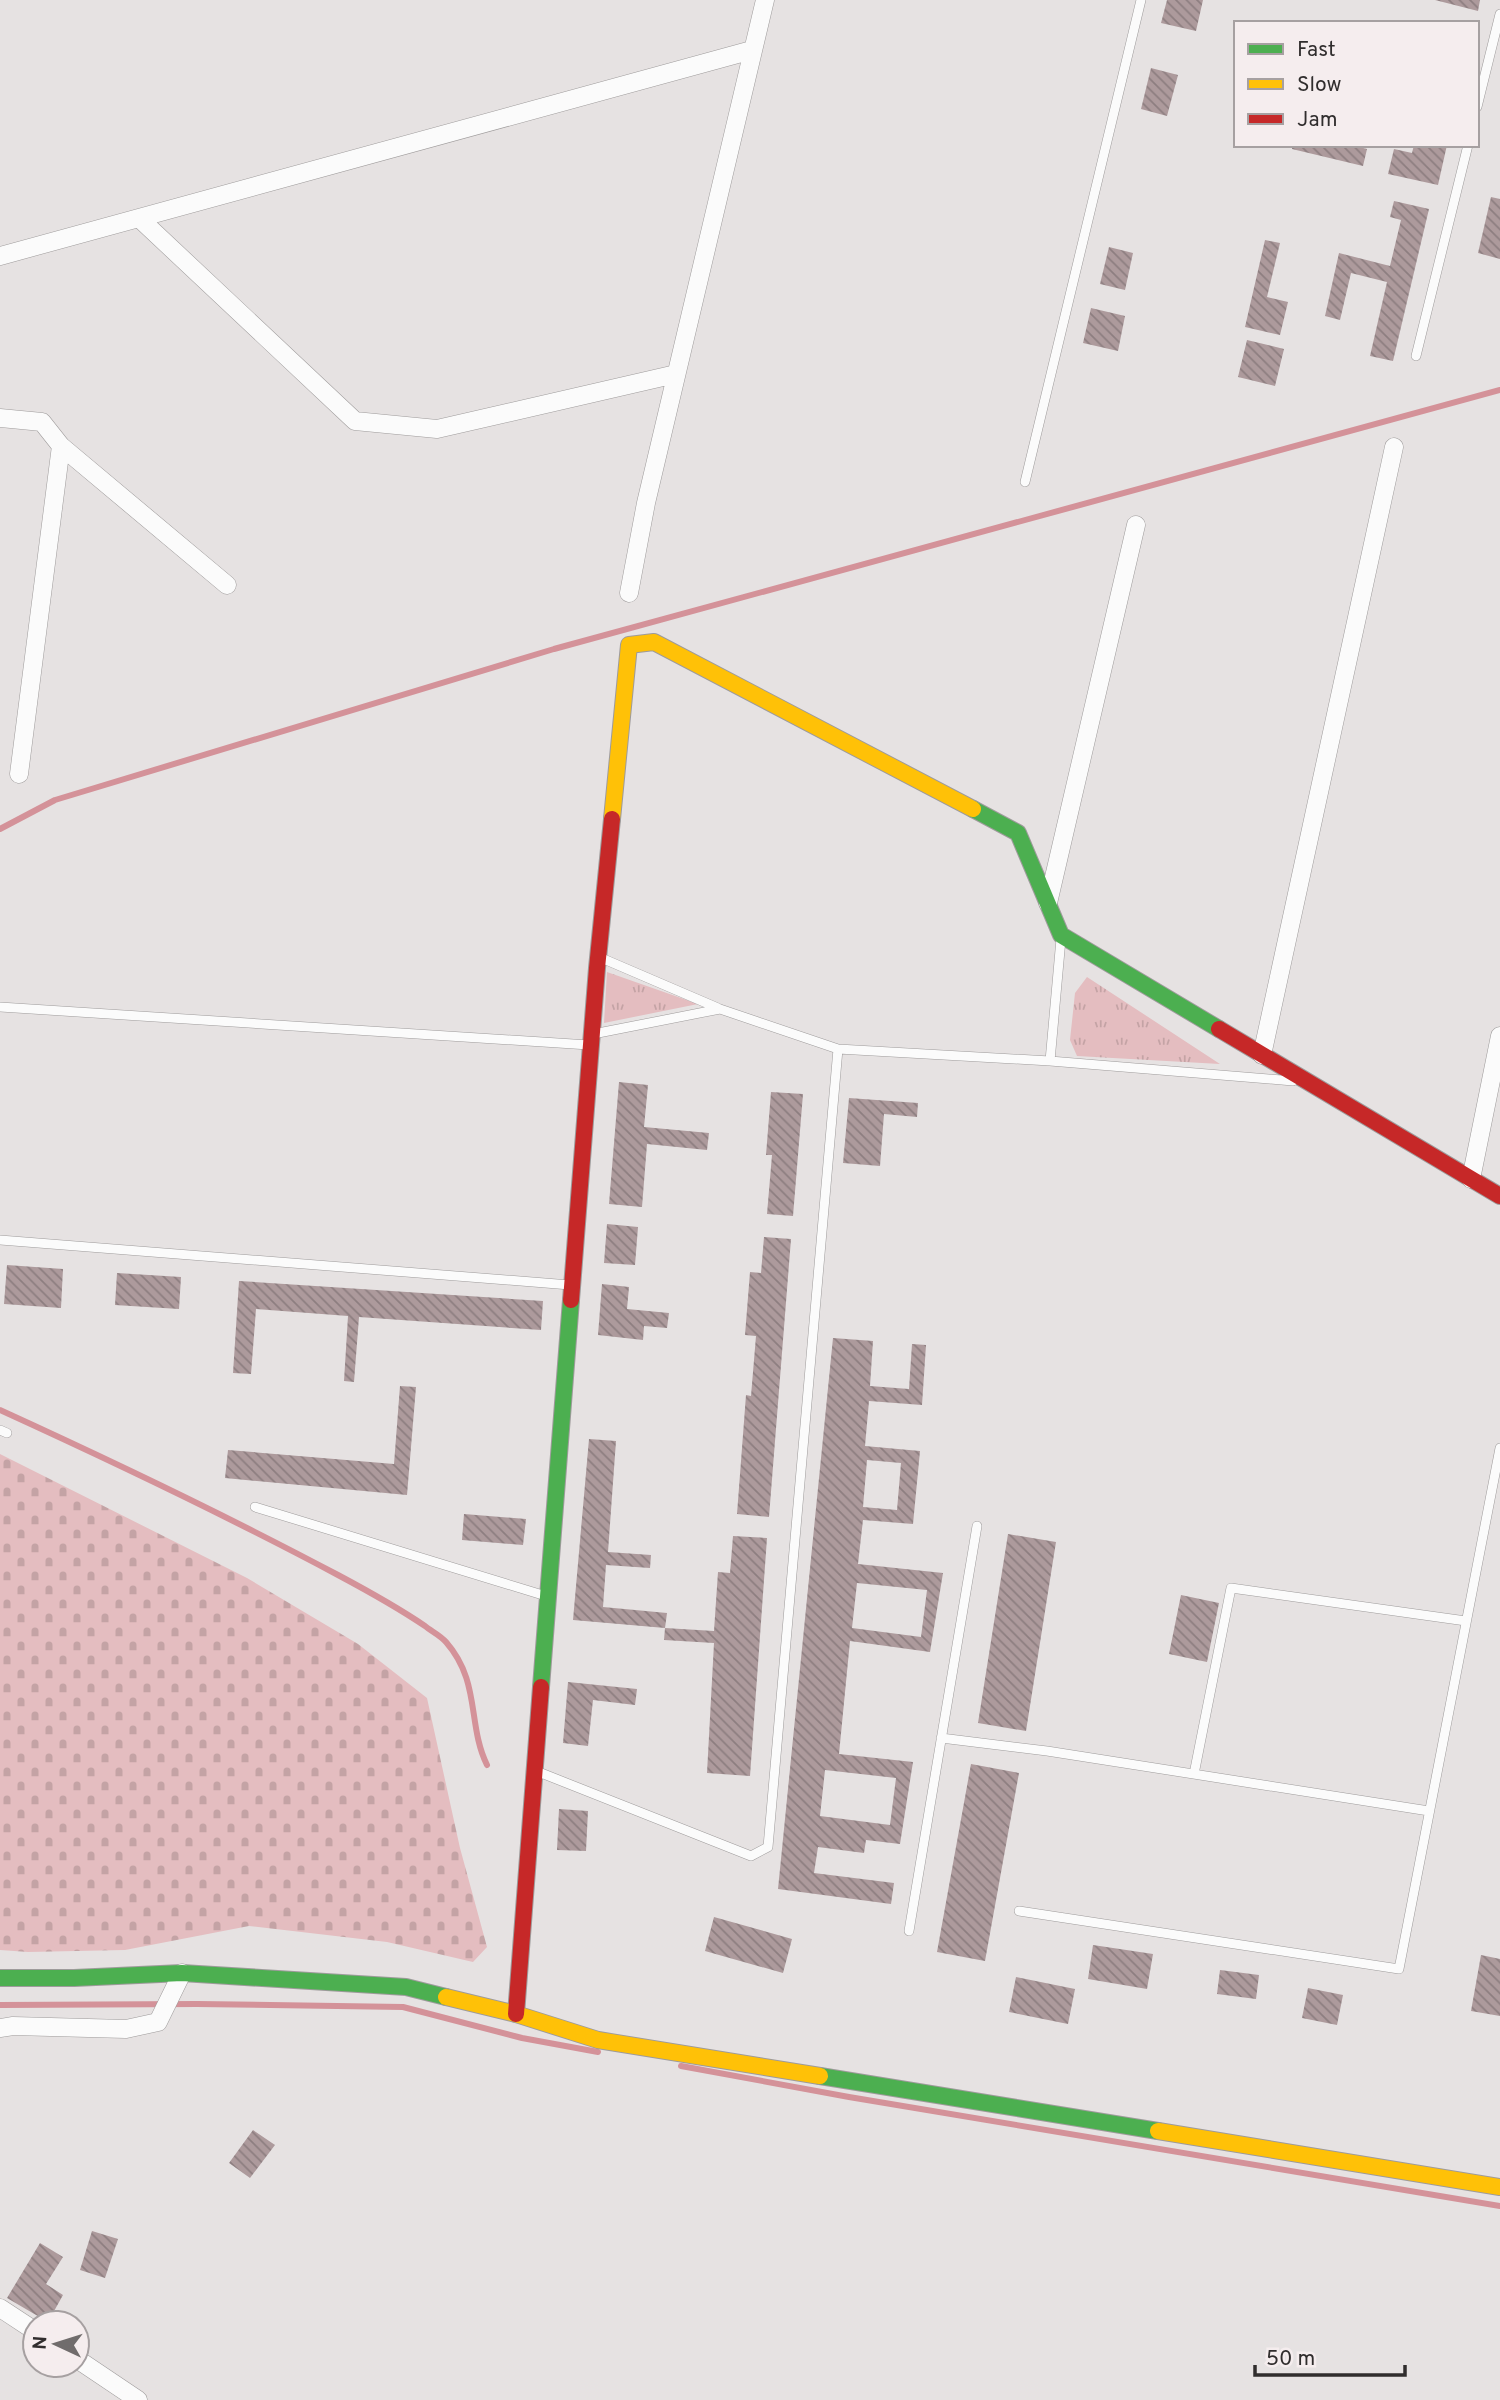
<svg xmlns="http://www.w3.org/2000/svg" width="1500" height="2400" font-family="Overpass,sans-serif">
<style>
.grass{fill:url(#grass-tufts)}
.cemetery{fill:url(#cemetery-stones)}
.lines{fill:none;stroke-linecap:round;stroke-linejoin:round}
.stream{stroke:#d49299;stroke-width:6}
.building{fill:url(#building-back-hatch);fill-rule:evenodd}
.lane-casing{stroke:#9e9b9b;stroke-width:10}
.street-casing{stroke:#9e9b9b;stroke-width:19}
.fast-casing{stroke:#9e9b9b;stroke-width:18}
.slow-casing{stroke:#9e9b9b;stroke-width:18}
.jam-casing{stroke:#9e9b9b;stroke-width:18}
.lane{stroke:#fbfbfb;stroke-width:9}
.street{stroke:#fbfbfb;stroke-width:18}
.fast{stroke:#4caf50;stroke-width:16}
.slow{stroke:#ffc107;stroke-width:16}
.jam{stroke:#c62828;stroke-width:16}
</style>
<defs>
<pattern id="grass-tufts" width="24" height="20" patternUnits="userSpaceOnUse" patternTransform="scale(1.75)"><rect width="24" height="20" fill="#e4bdc0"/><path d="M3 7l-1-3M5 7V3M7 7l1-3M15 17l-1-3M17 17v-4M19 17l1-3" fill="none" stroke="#c4a3a5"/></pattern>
<pattern id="cemetery-stones" width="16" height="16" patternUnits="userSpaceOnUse" patternTransform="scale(1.75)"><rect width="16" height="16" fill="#e4bdc0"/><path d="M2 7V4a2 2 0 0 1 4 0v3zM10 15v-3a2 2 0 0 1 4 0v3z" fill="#c4a3a5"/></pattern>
<pattern id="building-back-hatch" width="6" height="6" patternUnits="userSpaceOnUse" patternTransform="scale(1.75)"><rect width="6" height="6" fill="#ad9a9c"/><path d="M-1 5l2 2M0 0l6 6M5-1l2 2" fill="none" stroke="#8d7e80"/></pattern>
</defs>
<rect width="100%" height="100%" fill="#e6e2e2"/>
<path class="grass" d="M607 972 698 1004 604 1023Z
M1087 977 1220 1064 1077 1056 1070 1040 1075 993Z"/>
<path class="cemetery" d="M0 1454 247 1578 358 1644 427 1698 460 1848 487 1947 473 1962 387 1942 249 1926 125 1950 28 1952 0 1950Z"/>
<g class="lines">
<path class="stream" d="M0 829 55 800 554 649 1500 390
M0 1410C114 1462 227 1516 338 1575 368 1591 397 1607 425 1626 431 1631 440 1635 446 1642 481 1682 467 1724 487 1765
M0 2005 197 2004 403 2007 522 2038 598 2052
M681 2066 849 2097 1500 2206"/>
</g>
<path class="building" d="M1167 0H1203L1196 31 1161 23Z
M1435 0H1480L1478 11Z
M1151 68 1178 75 1167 116 1141 109Z
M1292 145H1352L1367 149 1363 166 1292 149Z
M1414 145H1447L1438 185 1388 174 1394 149 1412 153Z
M1491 197 1500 199V259L1478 253Z
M1394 201 1429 209 1393 361 1370 356 1387 282 1351 273 1340 320 1325 316 1339 253 1390 266 1401 220 1390 217Z
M1265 240 1280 243 1267 297 1288 302 1280 335 1245 327Z
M1109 247 1133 253 1125 290 1100 284Z
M1091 308 1125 316 1118 351 1083 343Z
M1247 340 1284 349 1275 386 1238 377Z
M619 1082 648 1085 644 1127 709 1133 707 1150 647 1144 642 1207 609 1204Z
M771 1092 803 1094 793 1216 767 1214 772 1155H766Z
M849 1098 918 1103 917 1117 884 1114 880 1166 843 1163Z
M607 1224 638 1227 635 1265 604 1263Z
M764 1237 791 1239 769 1517 737 1514 746 1395 751 1396 756 1336 745 1335 750 1272 761 1273Z
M7 1265 63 1269 61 1308 4 1304Z
M117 1273 181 1277 179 1309 115 1305Z
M239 1281 543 1301 541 1330 359 1317 354 1382 344 1381 348 1316 256 1309 251 1374 233 1373Z
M602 1284 629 1287 627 1309 669 1313 667 1328 644 1326 643 1340 598 1335Z
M833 1338 873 1341 870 1386 909 1389 912 1344 926 1345 922 1405 869 1401 865 1446 920 1451 913 1524 863 1520 858 1564 943 1573 930 1652 850 1641 839 1754 913 1762 900 1844 866 1840 864 1853 818 1847 814 1873 894 1883 891 1904 778 1889ZM867 1460 901 1463 897 1510 863 1507ZM857 1583 927 1590 921 1637 852 1628ZM825 1770 896 1778 890 1825 820 1816Z
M400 1386 416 1387 407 1495 225 1478 228 1450 394 1464Z
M589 1439 616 1441 608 1552 651 1555 650 1568 606 1565 603 1607 667 1613 665 1628 573 1620Z
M464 1514 526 1519 523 1545 462 1540Z
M1008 1534 1056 1542 1026 1731 978 1723Z
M733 1536 767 1538 750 1776 707 1773 714 1643 664 1640 665 1628 714 1631 718 1572 730 1573Z
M1181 1595 1219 1603 1207 1662 1169 1654Z
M568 1682 637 1689 635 1705 593 1700 588 1746 563 1743Z
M971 1764 1019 1773 985 1961 937 1952Z
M559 1809 588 1811 586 1851 557 1850Z
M714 1917 792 1939 783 1973 705 1951Z
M1093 1945 1153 1954 1147 1989 1088 1979Z
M1481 1955 1500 1959V2016L1471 2011Z
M1220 1970 1259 1975 1256 1999 1217 1994Z
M1016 1977 1075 1989 1068 2024 1009 2012Z
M1308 1988 1343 1995 1337 2025 1302 2018Z
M253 2130 275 2145 250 2178 229 2163Z
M92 2231 118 2239 105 2278 80 2270Z
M40 2243 63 2257 46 2284 63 2295 48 2322 7 2298Z"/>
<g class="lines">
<g class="lane-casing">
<path id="lane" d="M1477 107 1500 14
M1416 356 1468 145
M1025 482 1141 0
M599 957 718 1008
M0 1007 589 1045
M593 1034 720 1009 838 1049 1050 1061 1061 939
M1050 1061 1293 1081
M0 1240 570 1285
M0 1430 7 1433
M255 1507 546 1596
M941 1738 1047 1751 1429 1811
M536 1771 751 1856 768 1847 838 1049
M1194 1774 1231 1588 1466 1621
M1019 1911 1399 1969 1500 1448
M909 1931 977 1526"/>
</g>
<g class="street-casing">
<path id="street" d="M139 218 355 421 437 429 676 374
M0 256 752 50
M0 418 42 422 61 446 19 774
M61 446 227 585
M629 593 646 503 765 0
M1048 903 1136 525
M1262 1055 1394 447
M1471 1179 1500 1036
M0 2028 13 2026 126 2029 158 2022 182 1973
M0 2308 35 2331
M77 2359 138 2400"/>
</g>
<g class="fast-casing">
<path id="fast" d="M973 809 1018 833 1061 935 1219 1029
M541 1687 571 1300
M0 1978H74L182 1973 406 1987 446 1997
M820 2076 1158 2131"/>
</g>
<g class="slow-casing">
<path id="slow" d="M612 819 629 645 654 642 973 809
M446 1997 516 2014 598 2040 820 2076
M1158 2131 1500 2187"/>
</g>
<g class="jam-casing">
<path id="jam" d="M1219 1029 1500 1196
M571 1300 597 968 612 819
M516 2014 541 1687"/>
</g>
<use href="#lane" class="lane"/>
<use href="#street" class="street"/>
<use href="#fast" class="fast"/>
<use href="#slow" class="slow"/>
<use href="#jam" class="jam"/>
</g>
<rect x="1234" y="21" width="245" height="126" fill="#f5edee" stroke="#a6a0a1" stroke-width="2"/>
<rect x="1248" y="44" width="35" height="10" fill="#4caf50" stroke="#a6a0a1" stroke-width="2"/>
<text x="1297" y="56" font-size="21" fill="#302d2d">Fast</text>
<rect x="1248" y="79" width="35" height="10" fill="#ffc107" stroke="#a6a0a1" stroke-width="2"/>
<text x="1297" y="91" font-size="21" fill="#302d2d">Slow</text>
<rect x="1248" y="114" width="35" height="10" fill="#c62828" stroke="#a6a0a1" stroke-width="2"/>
<text x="1297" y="126" font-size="21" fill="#302d2d">Jam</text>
<g transform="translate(56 2344) rotate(274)"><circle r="33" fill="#f5edee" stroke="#a6a0a1" stroke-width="2"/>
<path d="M0-5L12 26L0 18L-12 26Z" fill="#706c6c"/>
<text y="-10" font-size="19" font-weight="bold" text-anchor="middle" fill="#302d2d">N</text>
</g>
<path d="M1255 2365v10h150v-10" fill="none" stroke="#302d2d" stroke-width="3.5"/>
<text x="1266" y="2365" font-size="21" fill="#302d2d" stroke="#f5edee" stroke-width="5" paint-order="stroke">50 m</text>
</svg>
